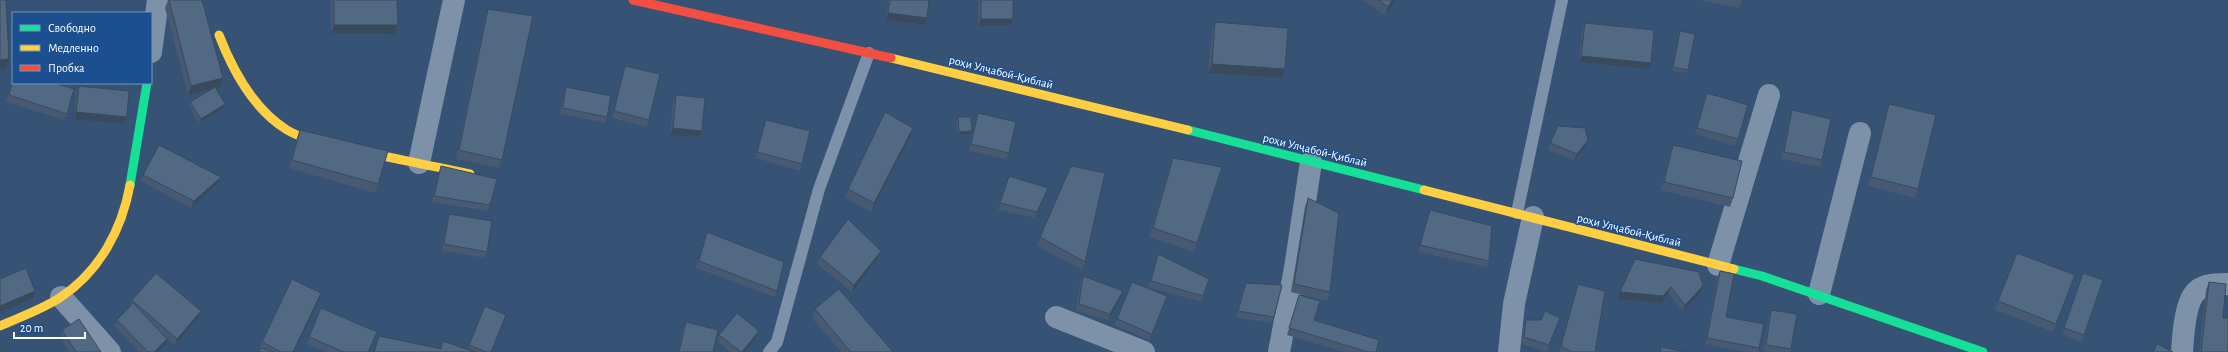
<svg xmlns="http://www.w3.org/2000/svg" width="2228" height="352" font-family="'Alegreya Sans',sans-serif">
<style>
.lines{fill:none;stroke-linecap:round;stroke-linejoin:round}
.lane{stroke:#7d92a8;stroke-width:12}
.street{stroke:#7d92a8;stroke-width:22}
.fast{stroke:#16e098;stroke-width:9}
.slow{stroke:#ffcf43;stroke-width:9}
.jam{stroke:#f24e42;stroke-width:9}
.wall{fill:#475a72}
.shaded-wall{fill:#394a5c}
.building{fill:#526984;stroke:#394a5c}
.labels{text-anchor:middle;dominant-baseline:central;stroke-width:3;stroke-linejoin:round;paint-order:stroke}
.street-label{font-size:12px;fill:#fff;stroke:#1b4f8f}
</style>
<rect width="100%" height="100%" fill="#365274"/>
<g class="lines">
<path class="lane" d="M1517 213 1562 0
M769 352 777 342 819 189 869 53"/>
<path class="street" d="M151 52 158 0
M419 163 454 0
M1718 265 1769 95
M1819 294 1860 133
M61 297 110 352
M1056 317 1144 352
M1279 352 1295 268 1311 162
M1509 352 1514 304 1533 217
M2182 352C2183 336 2185 299 2198 290 2206 284 2219 284 2228 284"/>
<path class="fast" d="M1188 130 1424 190
M130 185 147 83
M1734 269 1762 276 1983 352"/>
<path class="slow" d="M219 35C233 71 253 109 287 130 304 140 326 143 345 148 386 157 428 165 470 174
M891 58 1188 130
M1424 190 1734 269
M0 326C20 317 43 309 61 297 100 271 122 229 130 185"/>
<path class="jam" d="M633 0 891 58"/>
</g>
<path class="wall" d="M168 0H202L220 87 215 88 224 108 199 123 189 106 190 102 213 89 188 95 165 8Z
M331 0H397L398 25 395 34 331 33Z
M888 0H929L927 18 925 25 886 20Z
M978 0H1013L1011 25 978 26Z
M1362 0H1395L1385 15Z
M1699 0H1742L1739 8Z
M488 9 502 160 499 168 456 159 485 18Z
M1215 22 1282 78 1208 73 1212 31Z
M1585 23 1651 63 1648 69 1579 62 1582 29Z
M1680 31 1688 70 1686 73 1672 71 1679 34Z
M625 66 649 120 646 127 612 118 623 72Z
M13 80V83L67 114 64 120 6 102Z
M111 83H124L123 86Z
M79 86 127 117 124 124 74 119 76 92Z
M566 87 607 117 605 123 560 114 564 94Z
M1707 93 1738 139 1735 146 1695 134Z
M676 95 702 131 700 137 670 135 673 102Z
M1889 104 1918 189 1915 198 1868 186 1886 113Z
M1792 110 1822 160 1820 167 1781 159 1790 117Z
M978 113 1009 153 1006 159 969 151 976 120Z
M958 117 971 134 957 135 956 121Z
M766 120 802 164 800 171 755 158Z
M300 130 378 184 375 193 289 168 297 138Z
M910 137 871 212 845 198 848 189Z
M1588 140 1585 147 1574 160 1547 150 1550 143Z
M1673 145 1733 198 1730 207 1661 190 1670 153Z
M1173 158 1197 243 1194 252 1149 237 1170 166Z
M441 166 490 205 488 211 432 202 439 173Z
M143 175 221 177 218 183 191 208 141 181Z
M1009 176 1045 195 1035 218 998 210Z
M1308 198 1330 292 1327 301 1291 292 1305 207Z
M1430 210 1489 261 1487 267 1418 252Z
M449 214 487 252 485 258 442 251 447 220Z
M707 232 777 291 775 297 696 268Z
M1040 237 1085 262 1082 270 1037 246Z
M881 251 878 258 852 292 817 264 820 257Z
M2017 253 2075 275 2053 332 1995 310Z
M1158 254 1209 279 1201 302 1148 287Z
M1635 259 1700 293 1683 311 1668 293 1661 303 1618 299Z
M1720 271 1726 317 1759 348 1758 352H1745L1705 344 1717 278Z
M2083 273 2103 280 2082 342 2062 335Z
M1083 276 1121 297 1108 320 1076 311 1080 282Z
M2209 282 2223 318 2228 352H2199L2206 290Z
M1246 283 1274 317 1272 323 1236 318 1243 290Z
M1578 284 1595 352H1559L1576 290Z
M321 293 319 300 294 352H259L260 349H259L262 342Z
M1299 295 1314 320 1376 352H1344L1287 335Z
M132 300 198 318 175 345 167 339 165 345 158 352H139L114 326 117 320 130 306Z
M1165 303 1149 340 1114 325 1117 319Z
M815 309 893 352H841L812 318Z
M1771 310 1791 349 1790 352H1768L1763 351 1769 317Z
M506 315 491 352H373L440 349 443 341 467 349 469 345Z
M1560 318 1547 352 1522 344 1524 327 1526 320H1541Z
M686 322 713 352H678L683 329Z
M62 330 101 352H69L60 337Z
M377 332 368 352H327L307 344 309 337Z
M719 335 756 337 745 352H730L717 341Z"/>
<path class="shaded-wall" d="M1392 0H1395L1385 15 1388 7Z
M888 13 927 18 925 25 886 20Z
M981 19H1013L1011 25 978 26Z
M334 25H398L395 34 331 33Z
M1581 56 1651 63 1648 69 1579 62Z
M9 59 6 68 0 69V60Z
M1212 64 1285 69 1282 78 1208 73Z
M223 78 220 87 188 95 191 86Z
M225 104 224 108 199 123 201 119Z
M76 112 127 117 124 124 74 119Z
M673 128 702 131 700 137 670 135Z
M913 128 910 137 871 212 874 203Z
M972 131 971 134 957 135 959 132Z
M1588 140 1585 147 1574 160 1577 154Z
M221 177 218 183 191 208 194 201Z
M1048 188 1045 195 1035 218 1037 212Z
M881 251 878 258 852 292 854 285Z
M1703 286 1700 293 1683 311 1685 305Z
M1671 287 1668 293 1661 303 1618 299 1620 292Z
M35 291 33 298 0 312V306Z
M1123 291 1121 297 1108 320 1110 314Z
M321 293 319 300 294 352H293Z
M201 311 198 318 175 345 177 339Z
M759 331 756 337 745 352H742Z
M167 339 165 345 158 352H154Z"/>
<path class="building" d="M0 0H6L9 59 0 60Z
M169 0H202L223 78 191 86Z
M334 0H397L398 25H334Z
M890 0H929L927 18 888 13Z
M981 0H1013V19H981Z
M1378 0H1392L1388 7Z
M488 9 533 16 502 160 459 150Z
M1215 22 1288 28 1285 69 1212 64Z
M1585 23 1654 30 1651 63 1581 56Z
M1680 31 1695 34 1688 70 1673 67Z
M625 66 660 74 649 120 614 111Z
M13 81V83H54L74 89 67 114 9 95Z
M79 86 129 91 127 117 76 112Z
M215 87 225 104 201 119 190 102Z
M566 87 611 96 607 117 563 108Z
M1707 93 1748 105 1738 139 1697 128Z
M676 95 705 98 702 131 673 128Z
M1889 104 1936 115 1918 189 1871 177Z
M1792 110 1831 119 1822 160 1784 152Z
M885 112 913 128 874 203 848 189Z
M978 113 1016 122 1009 153 971 144Z
M958 117H971L972 131 959 132Z
M766 120 810 131 802 164 757 152Z
M1558 126 1585 128 1588 140 1577 154 1550 143Z
M300 130 388 151 378 184 292 160Z
M159 145 221 177 194 201 143 175Z
M1673 145 1742 161 1733 198 1664 182Z
M1173 158 1222 167 1197 243 1153 228Z
M441 166 497 179 490 205 434 196Z
M1071 166 1105 173 1085 262 1040 237Z
M1009 176 1048 188 1037 212 1000 203Z
M1308 198 1339 213 1330 292 1294 284Z
M1430 210 1492 226 1489 261 1420 245Z
M449 214 492 221 487 252 444 244Z
M848 219 881 251 854 285 820 257Z
M707 232 784 262 777 291 699 261Z
M2017 253 2075 275 2056 324 1998 301Z
M1158 254 1209 279 1203 296 1151 281Z
M1635 259 1699 272 1703 286 1685 305 1671 287 1663 296 1620 292Z
M26 268 35 291 0 306V279Z
M1720 271 1734 274 1726 317 1764 324 1759 348 1707 338Z
M156 273 201 311 177 339 132 300Z
M2083 273 2103 280 2084 335 2064 328Z
M1083 276 1123 291 1110 314 1079 304Z
M292 279 321 293 293 352H281L262 342Z
M1132 282 1167 296 1152 334 1117 319Z
M2209 282 2226 284 2223 318H2228V352H2201Z
M1246 283 1282 285 1274 317 1238 311Z
M1578 284 1605 291 1595 352H1572L1561 346Z
M839 289 893 352H851L815 309Z
M1299 295 1320 301 1314 320 1379 340 1376 352H1368L1289 328Z
M133 303 167 339 154 352H148L117 320Z
M485 306 506 315 491 352H486L469 345Z
M321 308 377 332 368 352H344L309 337Z
M1771 310 1797 314 1791 349 1766 345Z
M1545 311 1560 318 1549 345 1524 337 1526 320H1541Z
M737 313 759 331 742 352H741L719 335Z
M79 319 101 352H76L62 330Z
M686 322 718 330 713 352H679Z
M379 336 441 349 443 341 475 352H374Z
M2157 344 2173 352H2153Z
M1661 347 1686 352H1660Z
M261 348 274 352H259Z"/>
<g class="labels">
<g class="street-label">
<text transform="translate(1001 72) rotate(14)">роҳи Улҷабой-Қиблаӣ</text>
<text transform="translate(1315 150) rotate(14)">роҳи Улҷабой-Қиблаӣ</text>
<text transform="translate(1629 230) rotate(14)">роҳи Улҷабой-Қиблаӣ</text>
</g>
</g>
<rect x="12" y="12" width="140" height="72" fill="#1b4f8f" stroke="#7695bc"/>
<rect x="20" y="25" width="20" height="6" fill="#16e098" stroke="#7695bc"/>
<text x="48" y="32" font-size="12" fill="#ffffff">Свободно</text>
<rect x="20" y="45" width="20" height="6" fill="#ffcf43" stroke="#7695bc"/>
<text x="48" y="52" font-size="12" fill="#ffffff">Медленно</text>
<rect x="20" y="65" width="20" height="6" fill="#f24e42" stroke="#7695bc"/>
<text x="48" y="72" font-size="12" fill="#ffffff">Пробка</text>
<path d="M14 332v6h71v-6" fill="none" stroke="#ffffff" stroke-width="2"/>
<text x="20" y="332" font-size="12" fill="#ffffff" stroke="#1b4f8f" stroke-width="3" paint-order="stroke">20 m</text>
</svg>
